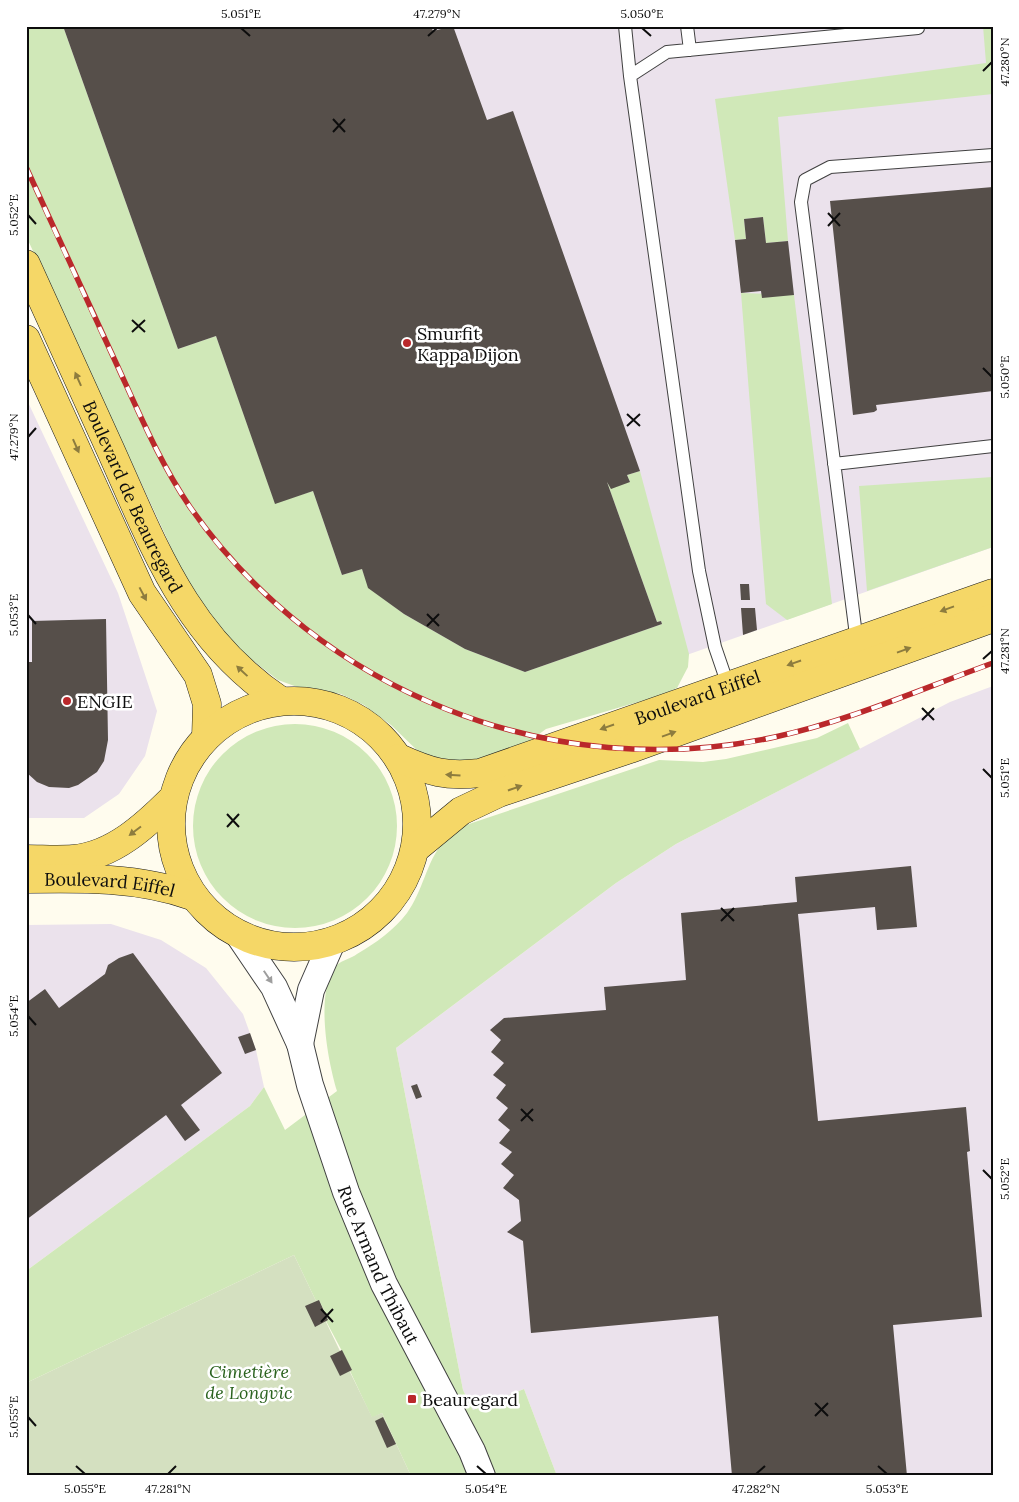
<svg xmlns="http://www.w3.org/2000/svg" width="1019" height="1502" font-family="Lora,serif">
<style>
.industrial{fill:#ebe2ec}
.green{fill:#d0e8b8}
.cemetery{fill:#d4e0c0}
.building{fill:#564f4a}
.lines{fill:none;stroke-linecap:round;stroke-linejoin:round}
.service-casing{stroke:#404040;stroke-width:14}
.minor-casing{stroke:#404040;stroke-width:28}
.primary-casing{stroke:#1e1e1e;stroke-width:29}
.service{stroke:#fff;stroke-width:12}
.minor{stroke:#fff;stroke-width:26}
.primary{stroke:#f5d767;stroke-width:28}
.rail-casing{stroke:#ba282b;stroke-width:5.5}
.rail{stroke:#fff;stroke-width:4;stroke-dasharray:11;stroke-linecap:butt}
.oneway{fill:#8d7c3e}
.oneway2{fill:#9e9e9e}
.ticks{fill:none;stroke:#0d0d0d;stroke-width:2}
.poi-dot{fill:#ba282b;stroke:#fff;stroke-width:2}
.labels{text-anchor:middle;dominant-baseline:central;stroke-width:5;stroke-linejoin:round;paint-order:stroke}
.poi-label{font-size:18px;fill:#0d0d0d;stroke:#fff;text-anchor:start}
.street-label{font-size:18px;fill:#0d0d0d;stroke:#fff}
.park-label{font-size:18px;font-style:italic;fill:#2b631f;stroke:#fff}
.neatline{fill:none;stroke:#0d0d0d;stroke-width:2}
.ticks-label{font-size:12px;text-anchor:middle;fill:#0d0d0d}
</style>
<rect width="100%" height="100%" fill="#fffcee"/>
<path class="industrial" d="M26 26H993V547L525 712 288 581 240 526Z
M26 398 118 593 157 711 145 756 119 794 84 818H26Z
M993 686V1476H557L524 1389 473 1410 463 1390 396 1048 616 883 676 844 950 702Z
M111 924 161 940 206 968 243 1014 256 1050 264 1087 250 1106 26 1271V925Z"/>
<path class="green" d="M26 26H63L178 349 216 336 275 503 313 491 342 575 362 569 369 588 404 614 465 649 525 672 662 624 661 621 657 622 607 482H630L627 475 640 471 689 654 688 667 677 688 662 695 546 729 513 753 491 762H440L422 755 391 725 364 705 341 694 300 688 278 680 234 646 173 564 170 545 26 236Z
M983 26H993V94L778 117 788 241 766 243 763 217 744 219 746 239 735 240 715 99 986 63Z
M741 293 794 295 832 604 787 620 766 604Z
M993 477V547L867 591 859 486Z
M848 723 860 749 676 844 616 883 396 1048 463 1390 473 1410 524 1389 557 1476H411L382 1413 372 1418 350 1371 352 1370 326 1321 328 1319 319 1300 316 1301 294 1255 26 1383V1271L250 1106 264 1087 285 1130 337 1091C328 1062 314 990 337 965 342 960 352 958 357 954 376 943 394 930 407 913 423 891 426 863 443 842 447 836 455 832 460 827L659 760 703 762 726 759 817 738Z
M193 826a102 102 0 1 1 204 0a102 102 0 1 1-204 0Z"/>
<path class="cemetery" d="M294 1255 316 1301 319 1300 328 1320 326 1322 340 1351 342 1350 352 1370 350 1372 372 1417 382 1413 411 1476H26V1383Z"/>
<path class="building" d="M63 26H431L433 31 453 26 487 120 513 111 640 471 627 475 630 482 611 489 607 482 657 622 661 621 662 624 525 672 465 649 404 614 368 588 362 569 342 575 313 491 275 504 216 336 178 349Z
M993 187V391L876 405 877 410 874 412 853 415 830 201Z
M763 217 766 243 788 241 794 295 762 298 761 291 741 293 735 240 746 239 744 219Z
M740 584H749L750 600H741Z
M741 608H755L757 630 743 635Z
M106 619 108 740 104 761 97 772 78 785 69 788 49 787 37 782 26 772V662H32V621Z
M911 866 917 927 877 930 875 907 798 914 818 1121 966 1107 970 1151 967 1152 982 1317 893 1325 907 1476H732L718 1316 531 1333 523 1241 507 1232 521 1221 519 1200 503 1188 514 1175 501 1164 512 1152 499 1143 510 1130 498 1120 508 1108 496 1098 506 1085 493 1075 504 1063 491 1052 501 1040 490 1030 504 1018 606 1010 604 987 686 980 681 913 797 902 795 877Z
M133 953 222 1073 181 1105 200 1130 185 1141 166 1115 26 1220V1003L45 989 59 1008 105 974 108 965 119 958Z
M250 1033 256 1050 245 1054 238 1037Z
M417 1084 422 1097 416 1099 411 1086Z
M319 1300 328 1320 315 1327 305 1306Z
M342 1350 352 1370 340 1376 330 1356Z
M383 1417 396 1444 387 1448 375 1421Z"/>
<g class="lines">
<g class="service-casing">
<path id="service" d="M625 26 630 76
M687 26 690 50
M834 464 993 446
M857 643 801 202 805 180 830 167 993 155
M729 688 715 647 699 571 630 76 667 52 918 28V26"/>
</g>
<g class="minor-casing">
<g id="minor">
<path id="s1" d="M240 937 274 987 300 1044 310 1085 346 1192 384 1284 472 1451 482 1476"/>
<path d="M300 1044 311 990 332 942"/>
</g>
</g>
<g class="primary-casing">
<g id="primary">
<path id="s2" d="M26 264C54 326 83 388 111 451 155 549 187 638 281 701"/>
<path d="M26 339 142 593 198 675 207 704 206 737"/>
<circle cx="294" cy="824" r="123"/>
<path id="s3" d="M399 758C430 772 446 777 480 773L993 593"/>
<path d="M415 849 461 811 499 793 630 749 993 618"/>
<path d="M26 859C42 859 58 860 73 859 113 856 146 825 172 799"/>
<path id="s4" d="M26 879C82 878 139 877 192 896"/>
</g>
</g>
<use href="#service" class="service"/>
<use href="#minor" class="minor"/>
<use href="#primary" class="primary"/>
<g class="rail-casing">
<path id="rail" d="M26 167C56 233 86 299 117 365 139 413 160 463 190 507 320 693 553 785 775 737 849 721 921 689 993 663"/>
</g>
<use href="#rail" class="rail"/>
</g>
<defs><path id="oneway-solid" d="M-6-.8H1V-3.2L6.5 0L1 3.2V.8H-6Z" transform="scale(1.25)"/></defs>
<g class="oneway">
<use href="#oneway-solid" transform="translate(78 379) rotate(-114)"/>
<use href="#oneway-solid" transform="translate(76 446) rotate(66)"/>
<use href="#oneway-solid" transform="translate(143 594) rotate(62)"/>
<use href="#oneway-solid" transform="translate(947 609) rotate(160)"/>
<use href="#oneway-solid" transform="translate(904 650) rotate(-20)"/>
<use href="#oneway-solid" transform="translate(794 663) rotate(161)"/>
<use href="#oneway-solid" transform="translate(242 671) rotate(-137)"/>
<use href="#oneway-solid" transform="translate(607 727) rotate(161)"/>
<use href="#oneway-solid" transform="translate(669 734) rotate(-20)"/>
<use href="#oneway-solid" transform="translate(453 775) rotate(-176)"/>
<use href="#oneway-solid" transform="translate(515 788) rotate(-19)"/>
<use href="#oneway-solid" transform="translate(135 831) rotate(143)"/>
</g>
<use class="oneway2" href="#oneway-solid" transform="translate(268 977) rotate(56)"/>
<path class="ticks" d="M241 28 250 36M642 28 651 36M428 36 437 28M983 71 992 62M333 119 345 132M333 132 345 119M828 213 840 226M28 215 36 224M828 226 840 213M132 320 145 332M132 332 145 320M983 368 992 377M627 414 640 426M627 426 640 414M28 437 36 428M427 614 439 626M28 615 36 624M427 626 439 614M983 659 992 651M922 708 934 720M922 720 934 708M983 769 992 778M227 814 239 827M227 827 239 814M721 908 734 921M721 921 734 908M28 1016 36 1025M521 1109 533 1121M521 1121 533 1109M983 1170 992 1179M321 1309 333 1322M321 1322 333 1309M815 1403 828 1416M815 1416 828 1403M28 1417 36 1426M76 1466 85 1474M477 1466 486 1474M878 1466 887 1474M168 1474 176 1466M756 1474 765 1466"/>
<g class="poi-dot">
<circle cx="407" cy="343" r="5"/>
<circle cx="67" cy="701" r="5"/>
<rect x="407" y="1394" width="10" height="10" rx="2.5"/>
</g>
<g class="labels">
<g class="poi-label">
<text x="417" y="333">Smurfit<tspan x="417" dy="21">Kappa Dijon</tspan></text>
<text x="77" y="701">ENGIE</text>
<text x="422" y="1399">Beauregard</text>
</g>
<g class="street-label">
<text stroke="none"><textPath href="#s2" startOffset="256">Boulevard de Beauregard</textPath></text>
<text stroke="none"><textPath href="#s3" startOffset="314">Boulevard Eiffel</textPath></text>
<text stroke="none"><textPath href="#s4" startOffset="84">Boulevard Eiffel</textPath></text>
<text stroke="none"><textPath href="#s1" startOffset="358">Rue Armand Thibaut</textPath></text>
</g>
<g class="park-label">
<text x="249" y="1371">Cimetière<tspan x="249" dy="21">de Longvic</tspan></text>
</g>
</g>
<rect width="1019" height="1502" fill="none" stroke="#ffffff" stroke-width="55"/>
<rect x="28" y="28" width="964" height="1446" class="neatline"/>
<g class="ticks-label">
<text x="241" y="18">5.051°E</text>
<text x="437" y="18">47.279°N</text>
<text x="642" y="18">5.050°E</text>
<text transform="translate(1005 62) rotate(-90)" y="4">47.280°N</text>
<text transform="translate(14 215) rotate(-90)" y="4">5.052°E</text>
<text transform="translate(1005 377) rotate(-90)" y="4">5.050°E</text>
<text transform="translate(14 437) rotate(-90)" y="4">47.279°N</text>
<text transform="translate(14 615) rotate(-90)" y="4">5.053°E</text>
<text transform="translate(1005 651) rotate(-90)" y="4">47.281°N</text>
<text transform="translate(1005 778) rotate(-90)" y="4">5.051°E</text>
<text transform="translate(14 1016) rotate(-90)" y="4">5.054°E</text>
<text transform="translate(1005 1179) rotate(-90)" y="4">5.052°E</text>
<text transform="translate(14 1417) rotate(-90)" y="4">5.055°E</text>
<text x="85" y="1493">5.055°E</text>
<text x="168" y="1493">47.281°N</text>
<text x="486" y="1493">5.054°E</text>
<text x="756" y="1493">47.282°N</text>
<text x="887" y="1493">5.053°E</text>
</g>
</svg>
